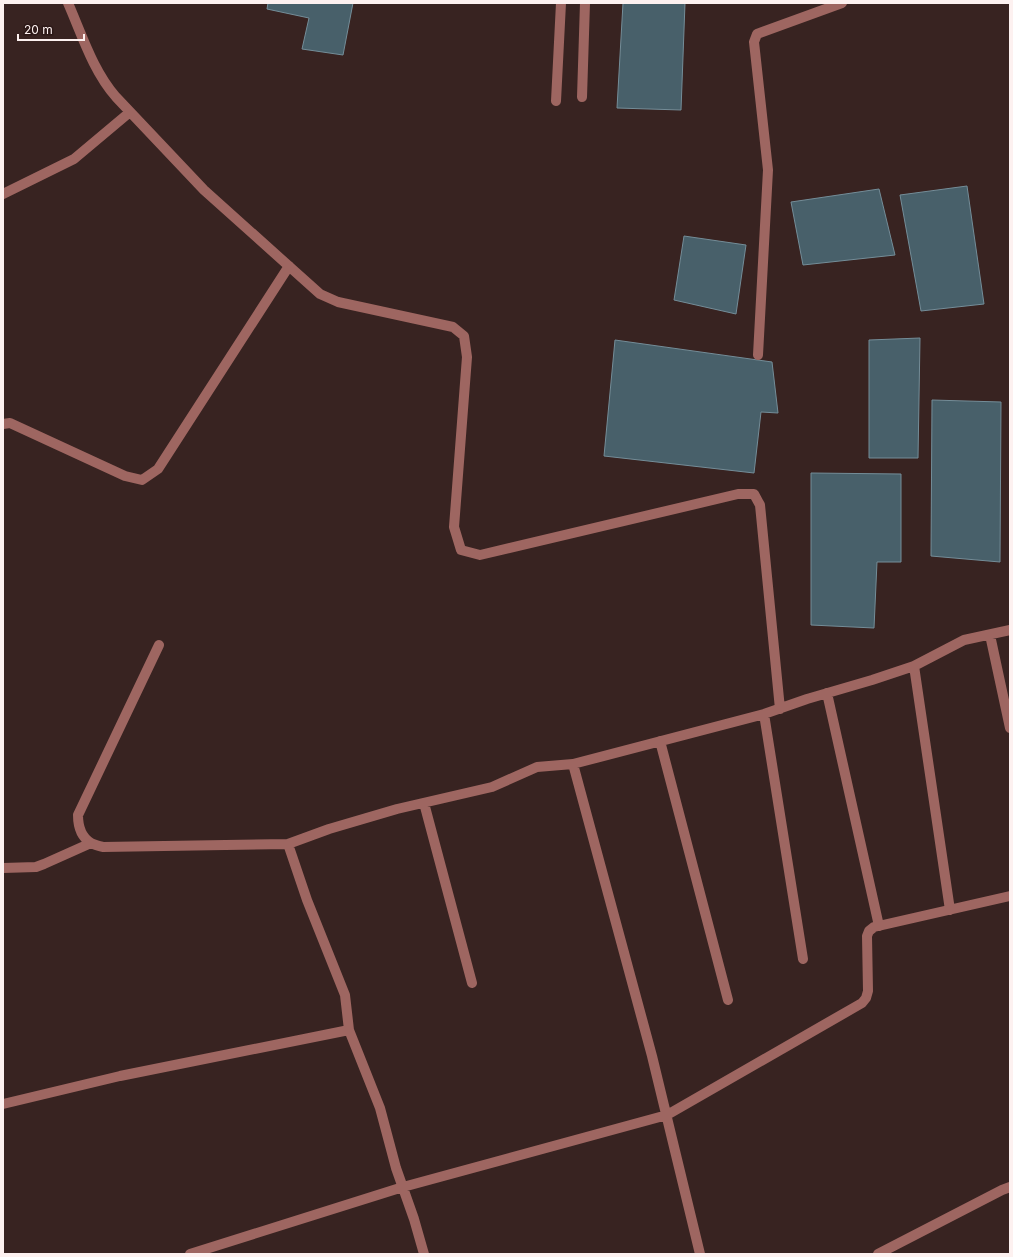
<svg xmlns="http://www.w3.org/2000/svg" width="1013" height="1257" font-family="Inter,sans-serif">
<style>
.building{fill:#48606a;stroke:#748d98}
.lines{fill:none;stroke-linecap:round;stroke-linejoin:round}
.minor{stroke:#9e6661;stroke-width:10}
</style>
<rect width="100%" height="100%" fill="#382321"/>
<path class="building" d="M268 3H353L343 55 302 49 309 18 267 9Z
M623 3H685L681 110 617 108Z
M967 186 984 304 921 311 900 195Z
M879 189 895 255 803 265 791 202Z
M684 236 746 245 736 314 674 300Z
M920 338 918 458H869V340Z
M615 340 772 362 778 413 761 412 754 473 604 456Z
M932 400 1001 402 1000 562 931 556Z
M811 473 901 474V562H877L874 628 811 625Z"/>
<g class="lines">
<path class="minor" d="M68 3C82 35 93 71 116 97L204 190 320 294 338 302 453 327 464 336 467 357 454 527 461 550 480 555 738 494H754L760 505 780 709
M582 97 585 3
M556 101 561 3
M3 194 74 159 130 112
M758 355 768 170 754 42 757 34 842 3
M3 424 10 423 125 476 142 480 158 469 289 266
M990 635 1010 728
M159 645 78 815C78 826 81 837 91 843 94 845 100 846 103 847L288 844
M914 666 950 910
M827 693 879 926
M764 714 803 959
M660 741 728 1000
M573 764 652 1056 700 1254
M424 803 472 983
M3 868 36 867 44 864 91 843
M349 1030 380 1108 396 1168 414 1219 424 1254
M3 1104 120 1076 349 1030 345 995 307 900 288 844 329 829 397 809 492 787 537 767 573 764 764 714 807 699 872 680 914 666 964 640 1010 630
M190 1254 403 1187 667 1115 862 1003 866 998 868 991 867 936 869 931 874 927 1010 896
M878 1254 1002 1190 1010 1187"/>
</g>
<rect width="1013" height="1257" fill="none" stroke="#fdf1f0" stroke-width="8"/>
<path d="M18 34v6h66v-6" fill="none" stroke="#fdf1f0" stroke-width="2"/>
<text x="24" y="34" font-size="12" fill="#fdf1f0" stroke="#2d1918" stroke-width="3" paint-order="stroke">20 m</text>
</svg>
